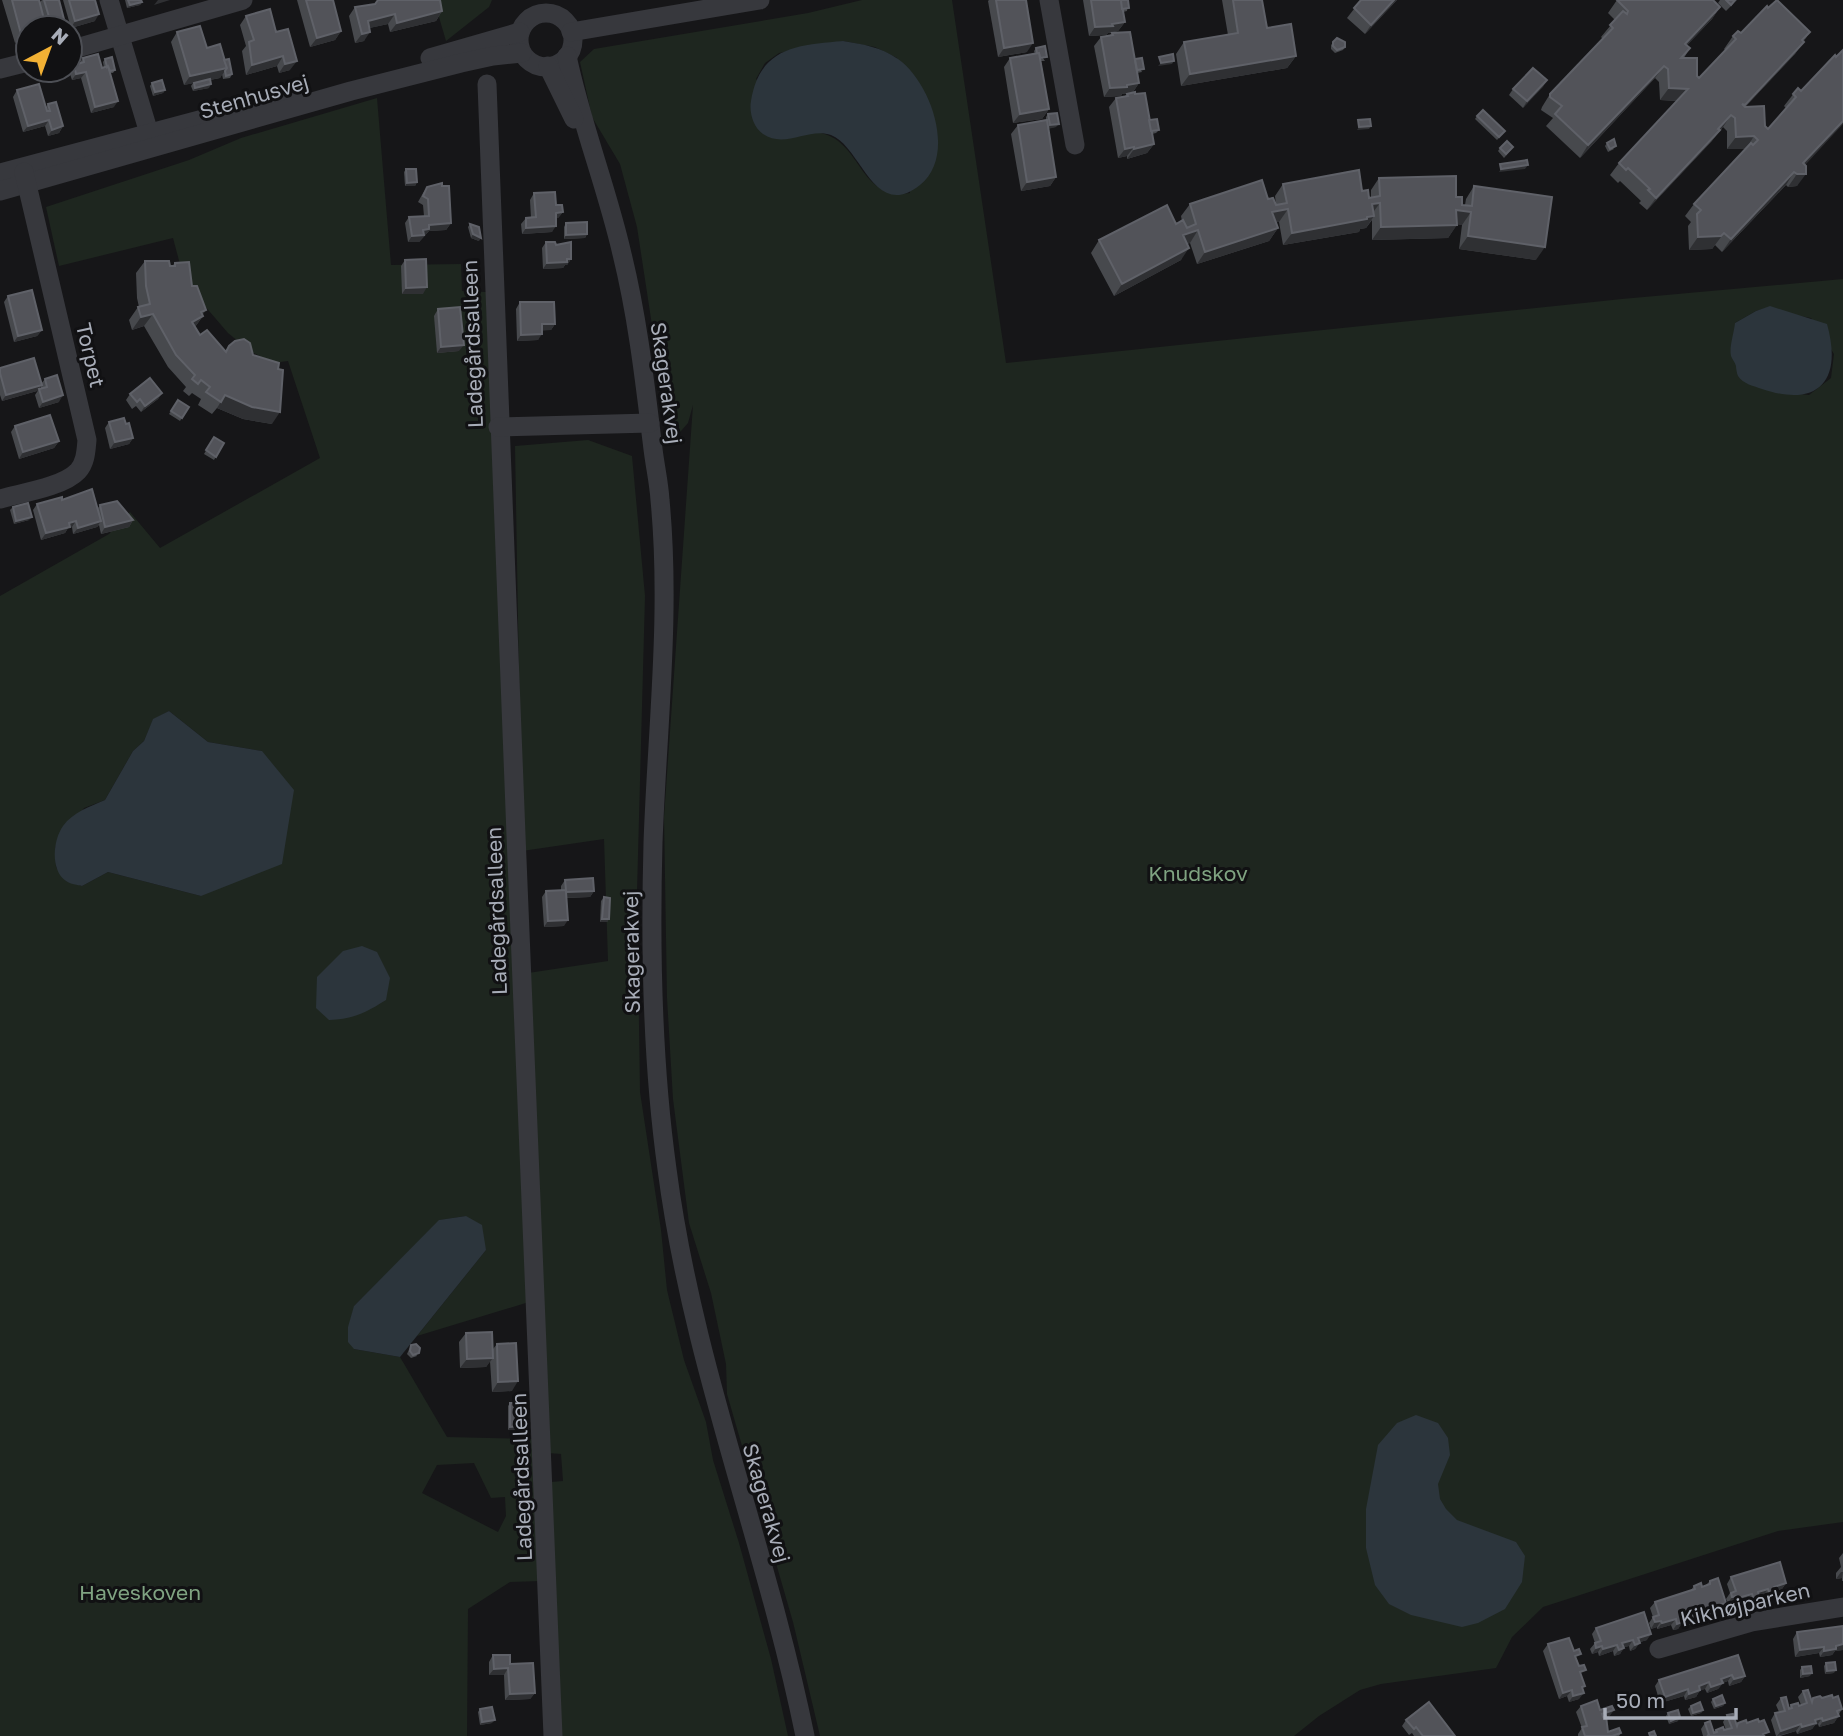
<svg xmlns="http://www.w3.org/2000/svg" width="1843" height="1736" font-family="'Golos Text',sans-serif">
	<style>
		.green { fill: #1e261f; fill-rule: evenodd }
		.water { fill: #2c353c }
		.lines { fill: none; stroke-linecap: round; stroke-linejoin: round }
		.minor { stroke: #37383d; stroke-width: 19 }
		.wall { fill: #47494d }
		.shaded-wall { fill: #2f3033 }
		.building { fill: #525359; stroke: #5f6168; stroke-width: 2 }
		.labels { text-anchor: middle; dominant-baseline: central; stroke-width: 6; stroke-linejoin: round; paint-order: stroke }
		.street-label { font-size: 21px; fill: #a8adb8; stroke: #111113 }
		.park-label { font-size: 21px; fill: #7fa381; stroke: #111113 }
	</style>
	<rect width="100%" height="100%" fill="#161618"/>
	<g class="green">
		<polygon points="434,0 492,0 489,7 446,41"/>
		<path d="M862 0H952L1006 363 1622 299 1843 279V1522L1778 1531 1543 1607 1512 1637 1496 1668 1381 1684 1360 1690 1319 1716 1294 1736H820L793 1622 727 1394 726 1364 711 1293 689 1223 673 1099 667 998 664 817 693 405 688 423 674 439 668 430 637 227 620 164 592 117 580 62 594 49 808 13ZM843 41 875 47 897 58 910 193C858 200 863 143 821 133L756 79 765 63 779 53ZM1769 307 1790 314 1811 318 1834 354 1831 378 1809 395 1799 394 1738 376 1735 323 1756 311Z"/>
		<path d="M377 98 391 265 461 264 462 291 486 292 529 1302 417 1336 486 1250 466 1216 440 1220 354 1306V1349L400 1357 447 1437 535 1439 541 1581 510 1582 468 1609 467 1736H0V596L109 534 130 512 160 548 320 458 288 361 273 363 250 351 228 333 185 283 173 238 59 266 46 207 189 160 241 138ZM169 711 208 742 262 751 201 896 108 872 82 886 66 881 56 867 55 847 84 808 105 800 133 751 144 741 153 720ZM474 1463 491 1498 505 1497 506 1516 498 1532 422 1493 437 1465Z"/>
		<polygon points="588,440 632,456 645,596 637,892 640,1092 661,1230 667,1290 684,1360 706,1422 713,1460 739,1543 771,1659 788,1736 559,1736 551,1482 563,1481 561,1454 548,1453 528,973 608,961 604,839 522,851 515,446"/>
	</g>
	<g class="water">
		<path d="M843 41C862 44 881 47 898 59 931 82 957 156 920 185 874 222 861 146 831 135 809 127 785 149 763 134 753 127 749 112 751 101 760 47 797 45 843 41Z"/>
		<path d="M1770 306 1827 324C1843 381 1818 408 1762 389 1754 386 1743 384 1738 376 1737 374 1736 368 1736 366 1735 362 1732 359 1731 356 1729 347 1734 333 1735 323L1756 311Z"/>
		<path d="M169 711 208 742 262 751 294 790 282 864 201 896 108 872 82 886C78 885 70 884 66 881 50 870 53 840 63 826 73 812 91 806 105 800L133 751 144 741 153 719Z"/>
		<path d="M362 946 377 952 390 978 386 1000C365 1013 354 1019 329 1020L316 1008 317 977 343 951Z"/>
		<polygon points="466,1216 482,1225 486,1250 400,1357 354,1349 348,1342 348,1327 354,1306 439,1220"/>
		<polygon points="1416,1415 1438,1423 1448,1438 1450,1455 1438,1484 1440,1499 1446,1509 1457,1520 1516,1542 1525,1556 1522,1582 1505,1609 1478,1623 1462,1627 1411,1615 1389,1604 1375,1585 1366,1548 1366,1509 1378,1445 1397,1423"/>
	</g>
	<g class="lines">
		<g class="minor">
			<polyline points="109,0 152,143"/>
			<polyline points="1049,0 1075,145"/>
			<circle cx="546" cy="40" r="27"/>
			<polyline points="571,32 760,0"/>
			<polyline points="70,50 243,0"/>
			<path d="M567 56C581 123 607 188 622 254 638 319 645 384 653 449 655 466 659 483 660 500 671 614 657 730 653 843 650 952 652 1061 667 1169 692 1363 766 1545 805 1736"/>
			<polyline points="430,58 520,32"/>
			<polyline points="548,66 574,119"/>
			<polyline points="0,69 28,62"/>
			<path d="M487 84C504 635 534 1185 553 1736"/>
			<polyline points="0,173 293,95"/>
			<polyline points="0,191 351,91 461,63 493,56 522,53"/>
			<polyline points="498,427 650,423"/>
			<path d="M0 499C21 493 63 487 78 471 86 462 86 450 87 440L24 172"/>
			<polyline points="1659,1649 1752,1622 1843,1607"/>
		</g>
	</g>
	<g class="wall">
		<polygon points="2,0 39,0 39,3 42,0 59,0 62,28 28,28 28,39 15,43"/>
		<polygon points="63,0 95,0 95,21 71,28"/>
		<polygon points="125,0 141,0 142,2 140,5 127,8"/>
		<polygon points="297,0 333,0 341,31 335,40 310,47"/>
		<polygon points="989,0 1026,0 1027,52 998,57 988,1"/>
		<polygon points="1083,0 1128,0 1127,11 1123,12 1125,22 1118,31 1108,33 1106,35 1089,36"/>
		<polygon points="1222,0 1262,0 1267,28 1296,56 1287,68 1181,86 1176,54 1184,42 1228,35"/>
		<polygon points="1361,0 1397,0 1365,34 1347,18"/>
		<polygon points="1617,0 1720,7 1712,19 1687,45 1690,48 1684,58 1699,78 1725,50 1724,49 1733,36 1741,33 1768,8 1810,32 1795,54 1745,107 1768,129 1786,108 1784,106 1798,88 1805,165 1797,186 1788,187 1786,185 1722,252 1715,245 1712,249 1689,250 1688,226 1691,222 1685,216 1694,204 1746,149 1727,149 1727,131 1723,127 1711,142 1647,210 1639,203 1641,201 1620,181 1618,183 1610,175 1619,163 1677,101 1660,100 1659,82 1655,78 1580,158 1546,126 1553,118 1541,110 1542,107 1550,94 1603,39 1601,37 1615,20 1608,13"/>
		<polygon points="1720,0 1737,0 1726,11 1718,3"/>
		<polygon points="375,4 442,11 436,21 390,32 388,24 369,28 364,41 355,43 349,16 355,7"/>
		<polygon points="246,16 276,32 290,70 279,73 277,66 246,75 242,51 246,46 240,25"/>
		<polygon points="177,32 207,48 224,60 232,74 230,78 223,79 222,74 220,78 210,80 209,88 193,91 191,86 193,83 184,85 171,42"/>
		<polygon points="1112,33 1135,59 1142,72 1137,73 1139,83 1133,92 1122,94 1121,96 1104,97 1094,46 1101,37 1110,35"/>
		<polygon points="1337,38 1345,47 1343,50 1335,53 1331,49 1331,45"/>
		<polygon points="1036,48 1045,61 1041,61 1049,109 1042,119 1013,123 1004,67 1010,58 1035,54 1034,51"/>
		<polygon points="83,58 102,68 104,68 103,62 105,59 115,70 113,73 110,73 114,107 91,113 81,78 72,80 69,71 74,65 79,64"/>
		<polygon points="1547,80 1523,108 1509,95 1513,89"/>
		<polygon points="152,83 165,90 163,93 153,96 150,86"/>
		<polygon points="17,90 46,107 48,104 63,126 59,133 48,136 45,126 23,132 13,97"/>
		<polygon points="1127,94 1135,94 1149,120 1159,130 1156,133 1152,134 1154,144 1147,153 1127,159 1127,156 1118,158 1109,107 1116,98 1125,96"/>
		<polygon points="1048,114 1056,127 1048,128 1056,177 1050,186 1021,191 1011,134 1018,125 1046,120 1046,117"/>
		<polygon points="1477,116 1505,131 1497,140 1475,119"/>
		<polygon points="1607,143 1614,149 1608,152 1605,146"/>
		<polygon points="1500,148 1511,150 1504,158 1498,151"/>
		<polygon points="406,169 417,182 415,186 405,186 404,172"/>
		<polygon points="1379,178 1456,197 1462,205 1465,205 1466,199 1474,186 1536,260 1459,249 1462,225 1457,224 1448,238 1372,240 1372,220 1366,228 1360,229 1359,232 1283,245 1279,222 1276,222 1278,228 1269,241 1197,264 1190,243 1187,244 1181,260 1114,296 1091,253 1099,240 1176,224 1182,221 1181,216 1190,204 1268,199 1276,205 1275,196 1283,184 1362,191 1369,198 1371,198 1371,190"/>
		<polygon points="442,186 451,223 446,230 429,231 419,242 408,242 405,223 409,217 424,216 423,205 418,202 423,193 427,187"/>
		<polygon points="534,193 556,205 563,212 558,218 556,218 552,232 522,234 521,224 526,218 531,218 530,200"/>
		<polygon points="566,223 587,234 585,238 564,239 564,227"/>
		<polygon points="470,224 479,241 471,238 468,227"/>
		<polygon points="546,242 556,245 571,259 567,265 565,265 563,268 543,269 542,248"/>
		<polygon points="405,260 423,294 402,294 401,266"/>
		<polygon points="145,261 170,266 172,266 175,263 192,286 206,310 202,315 203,316 195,327 200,335 225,351 229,346 272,424 243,419 217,408 212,414 198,405 201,399 192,393 189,396 183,391 186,387 168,367 144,326 132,330 129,320 138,307 139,307 137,298 136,273"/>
		<polygon points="8,296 42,330 37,336 14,342 4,302"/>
		<polygon points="520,302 555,324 551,330 542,330 538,340 517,341 516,309"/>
		<polygon points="438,309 459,351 437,353 434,316"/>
		<polygon points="0,368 41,384 45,379 59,402 39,408 35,395 39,389 41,388 41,386 37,391 2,401 0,395"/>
		<polygon points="162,393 158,399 141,412 136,406 132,409 126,400 130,394"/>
		<polygon points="178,400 189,407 180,421 169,414"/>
		<polygon points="109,422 126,424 133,438 129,444 110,449 105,428"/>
		<polygon points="15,426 59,441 54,448 19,459 11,432"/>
		<polygon points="214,437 224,443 214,460 204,454"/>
		<polygon points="62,500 98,508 100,505 133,520 129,527 101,534 99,525 97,527 73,534 72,527 68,528 65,533 41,540 33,510 37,504"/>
		<polygon points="13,507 29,520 14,524 10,510"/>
		<polygon points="565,880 594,891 590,897 567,898 564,926 544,927 542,897 546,891 561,890 561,886"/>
		<polygon points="604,897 609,919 607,922 600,922 601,901"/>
		<polygon points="466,1333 493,1349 497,1344 512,1391 492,1392 490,1361 486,1367 460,1368 459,1342"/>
		<polygon points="411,1345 417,1356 411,1358 407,1354"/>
		<polygon points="510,1403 522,1426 519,1430 508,1430 508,1406"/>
		<polygon points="1843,1553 1843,1581 1842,1581 1842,1578 1836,1579 1836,1573 1841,1567 1839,1558"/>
		<polygon points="1731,1577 1786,1583 1782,1589 1775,1592 1771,1598 1765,1600 1764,1595 1759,1597 1755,1603 1750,1605 1748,1600 1734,1605 1733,1602 1728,1603 1726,1599 1730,1593 1727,1584"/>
		<polygon points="1710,1581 1726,1603 1721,1609 1714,1611 1710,1618 1705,1620 1703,1615 1698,1616 1694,1623 1689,1625 1687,1620 1682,1622 1678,1629 1673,1630 1671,1625 1657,1629 1657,1627 1651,1629 1649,1623 1653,1617 1650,1608 1655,1602 1691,1590 1694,1586 1702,1587 1706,1585"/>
		<polygon points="1843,1626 1843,1653 1843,1650 1835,1651 1832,1655 1820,1657 1819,1653 1795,1657 1793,1639 1797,1632"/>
		<polygon points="1596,1628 1647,1640 1640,1642 1635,1649 1630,1651 1629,1646 1624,1647 1620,1654 1614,1656 1613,1651 1599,1656 1598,1652 1592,1654 1590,1649 1595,1643 1592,1634"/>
		<polygon points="1548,1644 1577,1660 1581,1676 1582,1689 1579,1699 1569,1702 1567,1696 1559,1699 1543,1651"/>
		<polygon points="493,1655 510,1664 535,1693 530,1699 505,1700 504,1675 489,1675 489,1662"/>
		<polygon points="1738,1655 1745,1676 1741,1682 1729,1686 1728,1681 1723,1683 1718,1689 1707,1693 1705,1689 1700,1690 1696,1697 1685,1700 1684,1696 1660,1703 1655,1686 1659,1680"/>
		<polygon points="1826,1663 1834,1673 1825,1674 1824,1666"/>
		<polygon points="1802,1667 1810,1676 1800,1678 1800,1670"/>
		<polygon points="1803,1691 1812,1700 1813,1698 1833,1698 1842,1709 1834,1723 1819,1727 1818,1724 1815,1725 1812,1729 1797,1734 1796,1731 1780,1736 1776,1736 1771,1720 1775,1713 1779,1712 1776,1705 1781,1698 1789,1708 1791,1705 1801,1705 1798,1697"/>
		<polygon points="1713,1699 1725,1703 1723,1706 1714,1709 1711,1702"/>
		<polygon points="1581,1706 1600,1710 1609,1717 1606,1718 1608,1732 1621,1733 1619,1736 1578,1736 1578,1734 1582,1728 1576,1712"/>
		<polygon points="1691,1706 1703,1710 1701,1713 1691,1716 1688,1709"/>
		<polygon points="480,1709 492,1723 480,1725 478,1712"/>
		<polygon points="1668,1713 1678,1721 1669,1724 1666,1716"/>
		<polygon points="1727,1715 1737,1725 1747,1723 1766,1736 1703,1736 1701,1729 1705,1723 1714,1732 1716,1730 1726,1730 1723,1722"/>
		<polygon points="1406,1720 1455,1736 1414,1736 1412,1733 1409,1735 1402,1726"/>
	</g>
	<g class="shaded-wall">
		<polygon points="158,0 170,0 154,5"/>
		<polygon points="1394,0 1397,0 1365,34 1371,25"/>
		<polygon points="142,2 140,5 127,8 130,5"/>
		<polygon points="1720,7 1712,19 1677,56 1685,44"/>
		<polygon points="442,11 436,21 390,32 397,23"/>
		<polygon points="99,14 95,21 71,28 75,21"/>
		<polygon points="395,14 388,24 361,30 368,21"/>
		<polygon points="1125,22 1118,31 1108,33 1106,35 1089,36 1095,27"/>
		<polygon points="65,23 62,28 51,28 52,27"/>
		<polygon points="341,31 335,40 310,47 317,38"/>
		<polygon points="28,32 28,39 15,43 21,34"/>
		<polygon points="370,32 364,41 355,43 362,34"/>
		<polygon points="1810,32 1795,54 1736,117 1742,104"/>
		<polygon points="1033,43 1027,52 998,57 1004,48"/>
		<polygon points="283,56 277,66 246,75 252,65"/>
		<polygon points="1296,56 1287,68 1181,86 1190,74"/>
		<polygon points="297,61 290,70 279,73 285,64"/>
		<polygon points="1174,61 1172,64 1158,66 1161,63"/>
		<polygon points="1664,66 1655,78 1580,158 1588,145"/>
		<polygon points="227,68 220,78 184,85 190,76"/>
		<polygon points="86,72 81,78 72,80 76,74"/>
		<polygon points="1547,80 1543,87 1523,108 1527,101"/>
		<polygon points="1139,83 1133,92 1122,94 1121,96 1104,97 1110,88"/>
		<polygon points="211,84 209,88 193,91 195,88"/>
		<polygon points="1669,88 1688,89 1680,101 1660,100"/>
		<polygon points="165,90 163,93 153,96 155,92"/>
		<polygon points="118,101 114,107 91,113 95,107"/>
		<polygon points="1049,109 1042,119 1013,123 1020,114"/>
		<polygon points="1731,115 1723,127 1710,141 1718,129"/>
		<polygon points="49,120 45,126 23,132 28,126"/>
		<polygon points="1843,121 1843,124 1795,176 1803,163"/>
		<polygon points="1059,124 1056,127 1048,129 1050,125"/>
		<polygon points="63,126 59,133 48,136 52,130"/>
		<polygon points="1371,126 1369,129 1357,130 1359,127"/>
		<polygon points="1720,130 1711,142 1647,210 1656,198"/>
		<polygon points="1754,136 1746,149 1727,149 1736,137"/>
		<polygon points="1154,144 1147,153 1127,159 1134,149"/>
		<polygon points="1134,147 1127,156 1118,158 1125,149"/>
		<polygon points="1528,165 1525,169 1499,172 1501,169"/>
		<polygon points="1794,172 1786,185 1722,252 1731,239"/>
		<polygon points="1797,174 1806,174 1797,186 1788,187"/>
		<polygon points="1056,177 1050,186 1021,191 1027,182"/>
		<polygon points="417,182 415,186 405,186 407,183"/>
		<polygon points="1380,203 1371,215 1372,204"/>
		<polygon points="1288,209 1279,222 1264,224 1272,212"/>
		<polygon points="1456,210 1471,212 1462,225 1448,223"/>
		<polygon points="563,212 558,218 552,219 556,213"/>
		<polygon points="1374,216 1366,228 1360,229 1359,232 1283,245 1292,233"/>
		<polygon points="451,223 446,230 429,231 419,242 408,242 412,236 423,230 429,225"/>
		<polygon points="1457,225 1448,238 1372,240 1381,227"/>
		<polygon points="556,226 552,232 522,234 526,228"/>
		<polygon points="1278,228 1269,241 1197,264 1205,252"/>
		<polygon points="1198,230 1190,243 1174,248 1183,235"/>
		<polygon points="1724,233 1712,249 1689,250 1698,237"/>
		<polygon points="473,234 481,238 479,241 471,238"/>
		<polygon points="587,234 585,238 564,239 566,235"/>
		<polygon points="1468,236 1545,247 1536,260 1459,249"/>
		<polygon points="1189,248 1181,260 1114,296 1122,284"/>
		<polygon points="567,259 571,259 567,265 565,265 563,268 543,269 547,263"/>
		<polygon points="427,287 423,294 402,294 406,288"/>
		<polygon points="206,310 200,318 203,316 194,328 192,322 201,312"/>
		<polygon points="153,314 144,326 132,330 141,317"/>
		<polygon points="542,324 555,324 551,330 538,331"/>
		<polygon points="42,330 37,336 14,342 18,336"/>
		<polygon points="542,334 538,340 517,341 521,335"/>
		<polygon points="464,345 459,351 437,353 441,347"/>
		<polygon points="42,385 37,391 2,401 6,395"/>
		<polygon points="162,393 158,399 141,412 145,406"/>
		<polygon points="63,395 59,402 39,408 43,402"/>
		<polygon points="225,395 280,412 272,424 243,419 217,408"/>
		<polygon points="133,438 129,444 110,449 115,442"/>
		<polygon points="59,441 54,448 19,459 23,452"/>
		<polygon points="32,517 29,520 14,524 16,521"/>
		<polygon points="133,520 129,527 101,534 105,527"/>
		<polygon points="76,521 72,527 68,528 65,533 41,540 46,533"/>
		<polygon points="101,521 97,527 73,534 78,528"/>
		<polygon points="594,891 590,897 562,898 566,892"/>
		<polygon points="602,919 609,919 607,922 600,922"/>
		<polygon points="568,920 564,926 544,927 548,921"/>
		<polygon points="493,1358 486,1367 460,1368 467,1359"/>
		<polygon points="518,1381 512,1391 492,1392 498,1382"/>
		<polygon points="522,1426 519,1430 508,1430 510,1427"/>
		<polygon points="1841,1572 1843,1572 1842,1578 1836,1579"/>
		<polygon points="1786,1583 1782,1589 1769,1593 1774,1587"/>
		<polygon points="1768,1589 1764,1595 1753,1599 1758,1592"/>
		<polygon points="1775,1592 1771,1598 1765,1600 1770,1594"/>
		<polygon points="1752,1594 1748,1600 1734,1605 1738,1598"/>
		<polygon points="1737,1596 1733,1602 1728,1603 1732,1597"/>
		<polygon points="1759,1597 1755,1603 1750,1605 1754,1599"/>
		<polygon points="1726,1603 1721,1609 1708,1613 1713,1607"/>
		<polygon points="1708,1609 1703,1615 1693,1618 1697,1612"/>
		<polygon points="1714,1612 1710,1618 1705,1620 1709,1614"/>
		<polygon points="1692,1614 1687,1620 1676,1624 1681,1617"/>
		<polygon points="1699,1617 1694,1623 1689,1625 1693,1619"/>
		<polygon points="1676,1619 1671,1625 1657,1629 1662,1623"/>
		<polygon points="1661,1621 1657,1627 1651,1629 1655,1622"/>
		<polygon points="1683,1622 1678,1629 1673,1630 1677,1624"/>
		<polygon points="1651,1634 1647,1640 1634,1644 1638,1638"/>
		<polygon points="1633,1640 1629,1646 1618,1649 1622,1643"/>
		<polygon points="1640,1643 1635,1649 1630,1651 1635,1645"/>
		<polygon points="1843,1644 1843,1650 1835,1651 1832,1655 1820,1657 1824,1651 1836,1646"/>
		<polygon points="1617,1645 1613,1651 1599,1656 1603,1649"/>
		<polygon points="1602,1646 1598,1652 1592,1654 1596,1648"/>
		<polygon points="1824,1647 1819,1653 1795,1657 1800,1650"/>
		<polygon points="1624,1648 1620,1654 1614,1656 1619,1650"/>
		<polygon points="508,1668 504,1675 489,1675 494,1669"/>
		<polygon points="1836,1670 1834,1673 1825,1674 1827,1671"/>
		<polygon points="1812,1673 1810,1676 1800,1678 1803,1674"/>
		<polygon points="1732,1675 1728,1681 1717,1685 1721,1679"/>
		<polygon points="1745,1676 1741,1682 1729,1686 1734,1679"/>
		<polygon points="1709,1682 1705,1689 1694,1692 1699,1686"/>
		<polygon points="1723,1683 1718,1689 1707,1693 1711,1687"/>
		<polygon points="1688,1689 1684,1696 1660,1703 1665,1697"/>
		<polygon points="1572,1690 1567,1696 1559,1699 1563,1693"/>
		<polygon points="1700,1690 1696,1697 1685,1700 1689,1694"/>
		<polygon points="535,1693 530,1699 505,1700 510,1694"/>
		<polygon points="1584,1693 1579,1699 1569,1702 1573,1696"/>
		<polygon points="1725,1703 1723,1706 1714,1709 1716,1706"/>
		<polygon points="1614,1710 1609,1717 1598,1721 1602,1714"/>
		<polygon points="1703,1710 1701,1713 1691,1716 1693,1713"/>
		<polygon points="1839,1716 1834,1723 1819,1727 1823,1721"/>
		<polygon points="1680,1717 1678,1721 1669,1724 1671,1721"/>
		<polygon points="1822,1718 1818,1724 1815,1725 1812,1729 1797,1734 1802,1727 1815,1720"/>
		<polygon points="495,1720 492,1723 480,1725 482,1722"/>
		<polygon points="1801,1724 1796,1731 1777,1736 1781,1731"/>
	</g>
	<g class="building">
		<polygon points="12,0 39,0 46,27 41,28 28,28 28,32 21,34"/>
		<polygon points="44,0 59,0 65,23 52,27"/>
		<polygon points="69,0 95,0 99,14 75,21"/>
		<polygon points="128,0 141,0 142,2 130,5"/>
		<polygon points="306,0 333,0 341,31 317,38"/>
		<polygon points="378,0 440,0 442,11 397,23 395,14 368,21 370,32 362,34 355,7 375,4"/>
		<polygon points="996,0 1026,0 1033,43 1004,48"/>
		<polygon points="1091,0 1121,0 1125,22 1112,24 1113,26 1095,27"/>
		<polygon points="1121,0 1128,0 1129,8 1122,9"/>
		<polygon points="1233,0 1262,0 1267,28 1291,24 1296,56 1190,74 1184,42 1238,33"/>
		<polygon points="1361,0 1394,0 1371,25 1354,8"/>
		<polygon points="1617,0 1713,0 1720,7 1685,44 1690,48 1681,58 1697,58 1697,76 1699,78 1736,39 1733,36 1738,31 1741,33 1767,6 1768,8 1777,0 1810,32 1802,40 1804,42 1745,105 1742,104 1745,107 1764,106 1765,126 1768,129 1796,97 1793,94 1798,88 1801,91 1835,55 1836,57 1843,50 1843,121 1803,163 1806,166 1806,174 1797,174 1794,172 1731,239 1724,233 1721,236 1698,237 1697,214 1701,210 1694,204 1751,143 1753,145 1758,140 1754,136 1736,137 1735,118 1731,115 1718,129 1720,130 1656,198 1648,190 1650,189 1628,168 1626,170 1619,163 1688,89 1669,88 1668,69 1664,66 1588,145 1555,114 1562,106 1550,97 1550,94 1613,28 1610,25 1623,11 1627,14 1628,11"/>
		<polygon points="1726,0 1735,0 1731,5"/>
		<polygon points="270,9 276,32 288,29 297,61 285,64 283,56 252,65 249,42 254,40 246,16"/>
		<polygon points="200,26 207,48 220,44 227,68 190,76 177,32"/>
		<polygon points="1130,32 1139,83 1127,85 1127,87 1110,88 1101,37 1113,35 1112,33"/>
		<polygon points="1337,38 1345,42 1345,47 1337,50 1333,46 1333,42"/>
		<polygon points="1045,46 1047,57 1040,58 1039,53 1037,53 1036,48"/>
		<polygon points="1039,53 1049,109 1020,114 1010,58"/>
		<polygon points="98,54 102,68 108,66 118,101 95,107 86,72 76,74 74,65 84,62 83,58"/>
		<polygon points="1173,54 1174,61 1161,63 1159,57"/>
		<polygon points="112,57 115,70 110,71 108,66 107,67 105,59"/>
		<polygon points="1142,58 1144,69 1137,70 1135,59"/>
		<polygon points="229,59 232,74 226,76 225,71 227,68 224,60"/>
		<polygon points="1533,68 1547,80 1527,101 1513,89"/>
		<polygon points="210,79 211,84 195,88 194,83"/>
		<polygon points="162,80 165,90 155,92 152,83"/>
		<polygon points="39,84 47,111 50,111 48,104 56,102 63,126 52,130 49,120 28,126 17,90"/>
		<polygon points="1135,92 1135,94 1145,93 1154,144 1134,149 1134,147 1125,149 1116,98 1128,96 1127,94"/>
		<polygon points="1483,110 1505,131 1499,137 1477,116"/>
		<polygon points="1057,113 1059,124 1050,125 1048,114"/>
		<polygon points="1157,119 1159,130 1151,131 1149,120"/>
		<polygon points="1370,119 1371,126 1359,127 1358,120"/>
		<polygon points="1047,120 1056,177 1027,182 1018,125"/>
		<polygon points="1614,139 1616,146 1610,149 1607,143"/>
		<polygon points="1507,141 1513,147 1506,154 1500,148"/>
		<polygon points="1527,160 1528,165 1501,169 1500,164"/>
		<polygon points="406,169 416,169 417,182 407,183"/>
		<polygon points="1359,170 1362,191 1368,190 1369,198 1380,196 1379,178 1456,176 1456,197 1462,197 1462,205 1472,206 1474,186 1552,197 1545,247 1468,236 1471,212 1456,210 1457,225 1381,227 1380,203 1372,204 1374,216 1367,217 1367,219 1292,233 1288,209 1272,212 1278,228 1205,252 1198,230 1183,235 1189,248 1122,284 1099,240 1167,205 1176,224 1183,220 1187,228 1196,224 1190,204 1262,180 1268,199 1273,198 1276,205 1287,203 1283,184"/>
		<polygon points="442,183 442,186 449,186 451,223 429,225 429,229 423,230 424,235 412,236 409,217 429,216 428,199 423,196 427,187"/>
		<polygon points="555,192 556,205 562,205 563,212 556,213 556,226 526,228 526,218 536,217 534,193"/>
		<polygon points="587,222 587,234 566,235 566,223"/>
		<polygon points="470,224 479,227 481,238 473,234"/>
		<polygon points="546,242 555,242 556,245 571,242 571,259 567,259 567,262 547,263"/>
		<polygon points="426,259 427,287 406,288 405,260"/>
		<polygon points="145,261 169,261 170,266 175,266 175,263 189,262 192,286 197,286 206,310 201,312 203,316 192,322 200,335 207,330 226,352 229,346 235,341 244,339 250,343 253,355 279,363 278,369 283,370 280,412 252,407 225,395 221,402 206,392 210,387 201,380 198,384 192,379 195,375 176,355 153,314 141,317 138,307 150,304 146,286"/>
		<polygon points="32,290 42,330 18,336 8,296"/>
		<polygon points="520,302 554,302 555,324 542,324 542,334 521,335"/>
		<polygon points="460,307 464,345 441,347 438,309"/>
		<polygon points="34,358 42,385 6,395 0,373 0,368"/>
		<polygon points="57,375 63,395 43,402 39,389 47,387 45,379"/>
		<polygon points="150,378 162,393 145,406 140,399 137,402 130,394"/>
		<polygon points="178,400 189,407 182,418 171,411"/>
		<polygon points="50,415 59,441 23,452 15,426"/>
		<polygon points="124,418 126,424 129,423 133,438 115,442 109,422"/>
		<polygon points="214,437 224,443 216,457 206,450"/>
		<polygon points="92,489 101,521 78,528 76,521 69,523 70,527 46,533 37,504 62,497 62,500"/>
		<polygon points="117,501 133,520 105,527 100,505"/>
		<polygon points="28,503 32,517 16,521 13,507"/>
		<polygon points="593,878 594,891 566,892 568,920 548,921 546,891 566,890 565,880"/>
		<polygon points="604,897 610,898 609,919 602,919"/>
		<polygon points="492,1332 493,1358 467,1359 466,1333"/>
		<polygon points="516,1343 518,1381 498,1382 497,1344"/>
		<polygon points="416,1344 420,1348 419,1353 413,1355 410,1351 411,1345"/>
		<polygon points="510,1403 521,1403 522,1426 510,1427"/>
		<polygon points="1780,1562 1786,1583 1774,1587 1775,1592 1770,1594 1768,1589 1758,1592 1759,1597 1754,1599 1752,1594 1738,1598 1737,1596 1732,1597 1731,1593 1736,1591 1731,1577"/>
		<polygon points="1718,1578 1726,1603 1713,1607 1714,1612 1709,1614 1708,1609 1697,1612 1699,1617 1693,1619 1692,1614 1681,1617 1683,1622 1677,1624 1676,1619 1662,1623 1661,1621 1655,1622 1653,1617 1659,1615 1655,1602 1695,1589 1694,1586 1701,1583 1702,1587 1710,1584 1710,1581"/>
		<polygon points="1644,1612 1651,1634 1638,1638 1640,1643 1635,1645 1633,1640 1622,1643 1624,1648 1619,1650 1617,1645 1603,1649 1602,1646 1596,1648 1595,1643 1601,1641 1596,1628"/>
		<polygon points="1843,1626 1843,1644 1836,1646 1836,1649 1824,1651 1824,1647 1800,1650 1797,1632"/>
		<polygon points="1569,1638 1574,1651 1579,1649 1581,1654 1575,1656 1579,1666 1584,1665 1586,1670 1580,1672 1585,1686 1582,1687 1584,1693 1573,1696 1572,1690 1563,1693 1548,1644"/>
		<polygon points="493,1655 510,1655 510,1664 533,1663 535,1693 510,1694 508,1668 494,1669"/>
		<polygon points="1738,1655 1745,1676 1734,1679 1732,1675 1721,1679 1723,1683 1711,1687 1709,1682 1699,1686 1700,1690 1689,1694 1688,1689 1665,1697 1659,1680"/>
		<polygon points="1835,1662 1836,1670 1827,1671 1826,1663"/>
		<polygon points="1811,1666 1812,1673 1803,1674 1802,1667"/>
		<polygon points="1808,1690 1812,1702 1813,1698 1820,1696 1822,1698 1832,1695 1833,1698 1838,1696 1842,1709 1837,1711 1839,1716 1823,1721 1822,1718 1815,1720 1816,1723 1802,1727 1801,1724 1781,1731 1775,1713 1785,1711 1781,1698 1786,1697 1789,1709 1792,1708 1791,1705 1798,1703 1799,1706 1807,1703 1803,1691"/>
		<polygon points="1722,1695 1725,1703 1716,1706 1713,1699"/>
		<polygon points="1597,1700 1600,1710 1612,1706 1614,1710 1602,1714 1603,1717 1606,1716 1608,1732 1619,1728 1621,1733 1612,1736 1585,1736 1582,1727 1587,1726 1581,1706"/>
		<polygon points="1429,1702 1455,1736 1423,1736 1416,1727 1414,1729 1406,1720"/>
		<polygon points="1700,1702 1703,1710 1693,1713 1691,1706"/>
		<polygon points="492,1707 495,1720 482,1722 480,1709"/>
		<polygon points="1678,1710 1680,1717 1671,1721 1668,1713"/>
		<polygon points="1733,1714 1737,1726 1738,1723 1746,1720 1747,1723 1758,1719 1759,1722 1764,1720 1769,1732 1763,1734 1764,1736 1707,1736 1709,1735 1705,1723 1710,1721 1714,1733 1717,1732 1716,1730 1723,1727 1724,1730 1732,1728 1727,1715"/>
		<polygon points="1654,1731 1656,1736 1650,1736 1649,1733"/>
	</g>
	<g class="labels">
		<g class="street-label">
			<text transform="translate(254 96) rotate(-16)">Stenhusvej</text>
			<text transform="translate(472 344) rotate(-92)">Ladegårdsalleen</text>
			<text transform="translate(91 355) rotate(77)">Torpet</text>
			<text transform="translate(667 383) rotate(82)">Skagerakvej</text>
			<text transform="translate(496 911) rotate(-92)">Ladegårdsalleen</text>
			<text transform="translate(631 952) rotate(-91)">Skagerakvej</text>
			<text transform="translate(521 1477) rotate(-92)">Ladegårdsalleen</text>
			<text transform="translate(767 1503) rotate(74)">Skagerakvej</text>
			<text transform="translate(1745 1604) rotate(-13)">Kikhøjparken</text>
		</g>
		<g class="park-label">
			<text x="1198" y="873">Knudskov</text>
			<text x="140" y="1592">Haveskoven</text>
		</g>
	</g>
	<g transform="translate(49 49) rotate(41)"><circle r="33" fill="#111113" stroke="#4d4f55" stroke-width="2"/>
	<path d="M0-5L12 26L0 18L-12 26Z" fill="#f2b134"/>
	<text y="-10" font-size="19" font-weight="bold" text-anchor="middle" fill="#a8adb8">N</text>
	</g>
	<path d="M1605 1708v10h131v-10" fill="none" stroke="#a8adb8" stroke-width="3.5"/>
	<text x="1616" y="1708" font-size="21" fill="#a8adb8" stroke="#111113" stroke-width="5" paint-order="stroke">50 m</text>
</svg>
